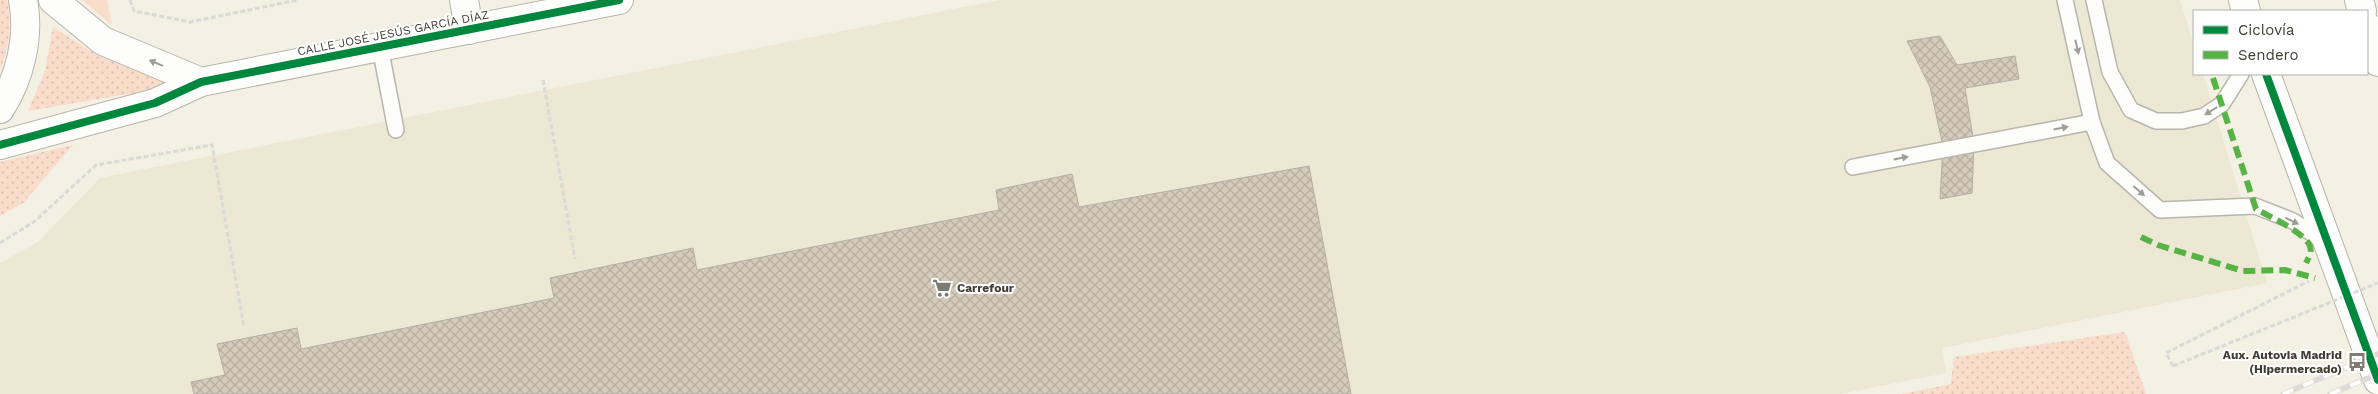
<svg xmlns="http://www.w3.org/2000/svg" width="2378" height="394" font-family="'Work Sans',sans-serif">
	<style>
		.built { fill: #ede8d4 }
		.grass { fill: url(#grass-dots) }
		.garden { fill: #f9dcc9 }
		.building { fill: url(#building-cross-hatch); stroke: #b3afa6 }
		.lines { fill: none; stroke-linecap: round; stroke-linejoin: round }
		.service-casing { stroke: #b8b5ac; stroke-width: 18 }
		.minor-casing { stroke: #b8b5ac; stroke-width: 30 }
		.tertiary-casing { stroke: #b8b5ac; stroke-width: 30 }
		.motorway-casing { stroke: #b8b5ac; stroke-width: 30 }
		.path { stroke: #dadad6; stroke-width: 3; stroke-dasharray: 5 2.5; stroke-linecap: butt }
		.service { stroke: #fdfdfb; stroke-width: 15 }
		.minor { stroke: #fdfdfb; stroke-width: 28 }
		.tertiary { stroke: #fdfdfb; stroke-width: 28 }
		.motorway { stroke: #fdfdfb; stroke-width: 28 }
		.rail-casing { stroke: #dcdbd7; stroke-width: 5.5 }
		.rail { stroke: #fff; stroke-width: 4; stroke-dasharray: 11; stroke-linecap: butt }
		.path-bridge { stroke: #dadad6; stroke-width: 3; stroke-dasharray: 5 2.5; stroke-linecap: butt }
		.quiet { stroke: #57b346; stroke-width: 6; stroke-dasharray: 12 6; stroke-linecap: butt }
		.cycleway-casing { stroke: #fff; stroke-width: 11 }
		.cycleway { stroke: #00873e; stroke-width: 8 }
		.oneway { fill: #9e9d98 }
		.labels { text-anchor: middle; dominant-baseline: central; stroke-width: 4; stroke-linejoin: round; paint-order: stroke }
		.street-label { font-size: 12px; fill: #3f3d35; stroke: #fff }
		.poi-label { font-size: 12px; font-weight: bold; fill: #3f3d35; stroke: #fff; text-anchor: start }
	</style>
	<defs>
		<pattern id="grass-dots" width="8" height="8" patternUnits="userSpaceOnUse" patternTransform="scale(1.25)"><rect width="8" height="8" fill="#f9dcc9"/><path d="M2 2h.1M6 6h.1" fill="none" stroke="#d6bead" stroke-width="1.8" stroke-linecap="round"/></pattern>
		<pattern id="building-cross-hatch" width="8" height="8" patternUnits="userSpaceOnUse" patternTransform="scale(1.25)"><rect width="8" height="8" fill="#d5cbbb"/><path d="M0 0l8 8M0 8l8-8" fill="none" stroke="#b8afa1"/></pattern>
	</defs>
	<rect width="100%" height="100%" fill="#f3f0e4"/>
	<polygon class="built" points="1000,0 2180,0 2194,46 2194,74 2203,74 2267,283 1942,348 1946,373 1839,394 0,394 0,263 38,242 100,178"/>
	<g class="grass">
		<path d="M0 0H7C12 22 9 50 0 70Z"/>
		<polygon points="53,27 87,49 129,68 179,77 180,85 28,111 45,71"/>
		<polygon points="73,145 23,203 0,216 0,162"/>
		<polygon points="2125,332 2146,394 1902,394 1951,384 1954,357"/>
	</g>
	<polygon class="garden" points="82,0 107,0 112,25"/>
	<g class="building">
		<polygon points="1940,36 1957,65 2015,56 2019,79 1965,88 1974,143 1972,193 1940,199 1943,146 1930,87 1907,41"/>
		<polygon points="1309,166 1351,394 194,394 191,382 225,375 217,344 297,328 301,349 554,298 550,278 693,248 697,270 999,210 996,190 1072,174 1079,207"/>
	</g>
	<g class="lines">
		<g class="service-casing">
			<g id="service">
				<polyline points="2065,0 2092,122 2107,163 2160,210 2255,206 2293,221 2325,242"/>
				<polyline points="2094,0 2110,72 2131,110 2156,121 2182,121 2204,116 2222,104 2241,74"/>
				<polyline points="380,47 396,130"/>
				<polyline points="1853,167 2092,122"/>
			</g>
		</g>
		<g class="minor-casing">
			<polyline id="minor" points="464,0 469,30"/>
		</g>
		<g class="tertiary-casing">
			<g id="tertiary">
				<polyline points="53,0 103,41 201,82"/>
				<polyline points="2243,0 2246,11"/>
				<polyline points="2266,74 2378,380"/>
				<path d="M0 109C20 78 30 37 23 0"/>
				<polyline points="0,145 155,103 201,82 619,0"/>
			</g>
		</g>
		<g class="motorway-casing">
			<g id="motorway">
				<polyline points="2359,0 2362,11"/>
				<polyline points="2367,26 2378,62"/>
			</g>
		</g>
		<g class="path">
			<polyline points="130,0 134,11 190,22 298,0"/>
			<polyline points="543,80 575,259"/>
			<polyline points="0,243 35,221 96,165 212,145 244,327"/>
			<polyline points="2173,366 2166,353 2309,281"/>
		</g>
		<use href="#service" class="service"/>
		<use href="#minor" class="minor"/>
		<use href="#tertiary" class="tertiary"/>
		<use href="#motorway" class="motorway"/>
		<g class="rail-casing">
			<g id="rail">
				<polyline points="2283,394 2378,354"/>
				<polyline points="2330,394 2378,374"/>
			</g>
		</g>
		<use href="#rail" class="rail"/>
		<polyline class="path-bridge" points="2173,366 2378,283"/>
		<g class="quiet">
			<path d="M2213 78 2256 209C2270 217 2300 230 2309 244 2313 251 2309 257 2306 263"/>
			<polyline points="2141,237 2158,245 2243,271 2285,270 2315,278"/>
		</g>
		<g class="cycleway-casing">
			<g id="cycleway">
				<polyline points="2266,74 2378,380"/>
				<polyline points="0,145 155,103 201,82 619,0"/>
			</g>
		</g>
		<use href="#cycleway" class="cycleway"/>
	</g>
	<defs><path id="oneway-solid" d="M-6-.8H1V-3.2L6.5 0L1 3.2V.8H-6Z" transform="scale(1.25)"/></defs>
	<g class="oneway">
		<use href="#oneway-solid" transform="translate(2077 47) rotate(77)"/>
		<use href="#oneway-solid" transform="translate(156 63) rotate(-157)"/>
		<use href="#oneway-solid" transform="translate(2211 111) rotate(148)"/>
		<use href="#oneway-solid" transform="translate(2061 128) rotate(-11)"/>
		<use href="#oneway-solid" transform="translate(1901 158) rotate(-11)"/>
		<use href="#oneway-solid" transform="translate(2139 191) rotate(41)"/>
		<use href="#oneway-solid" transform="translate(2292 221) rotate(26)"/>
	</g>
	<defs>
		<g id="supermarket-bare" transform="scale(1.5)"><path d="M-6-5.5h2.5l.6 2H6L4.5 2H-2.5L-4.4-4H-6ZM-1.5 3.2a1.3 1.3 0 1 0 .1 0ZM3 3.2a1.3 1.3 0 1 0 .1 0Z" fill="#7e7c72" stroke="#fff" stroke-width="2.5" paint-order="stroke"/></g>
		<g id="bus-bare" transform="scale(1.5)"><path d="M-5-6H5V4H4V6H2V4H-2V6H-4V4H-5ZM-3.5-4V0h7V-4ZM-3.5 1.2v1.5H-2V1.2ZM2 1.2v1.5H3.5V1.2Z" fill="#7e7c72" stroke="#fff" stroke-width="2.5" paint-order="stroke"/></g>
	</defs>
	<g fill-rule="evenodd">
		<use href="#supermarket-bare" x="942" y="288"/>
		<use href="#bus-bare" x="2357" y="362"/>
	</g>
	<g class="labels">
		<g class="street-label">
			<text transform="translate(393 33) rotate(-11)">CALLE JOSÉ JESÚS GARCÍA DÍAZ</text>
		</g>
		<g class="poi-label">
			<text x="957" y="288">Carrefour</text>
			<text x="2342" y="355" text-anchor="end">Aux. Autovia Madrid<tspan x="2342" dy="14">(Hipermercado)</tspan></text>
		</g>
	</g>
	<rect x="2193" y="10" width="175" height="65" fill="#ffffff" stroke="#b2b1ae"/>
	<rect x="2203" y="26" width="25" height="8" fill="#00873e" stroke="#b2b1ae"/>
	<text x="2238" y="35" font-size="15" fill="#3f3d35">Ciclovía</text>
	<rect x="2203" y="51" width="25" height="8" fill="#57b346" stroke="#b2b1ae"/>
	<text x="2238" y="60" font-size="15" fill="#3f3d35">Sendero</text>
</svg>
